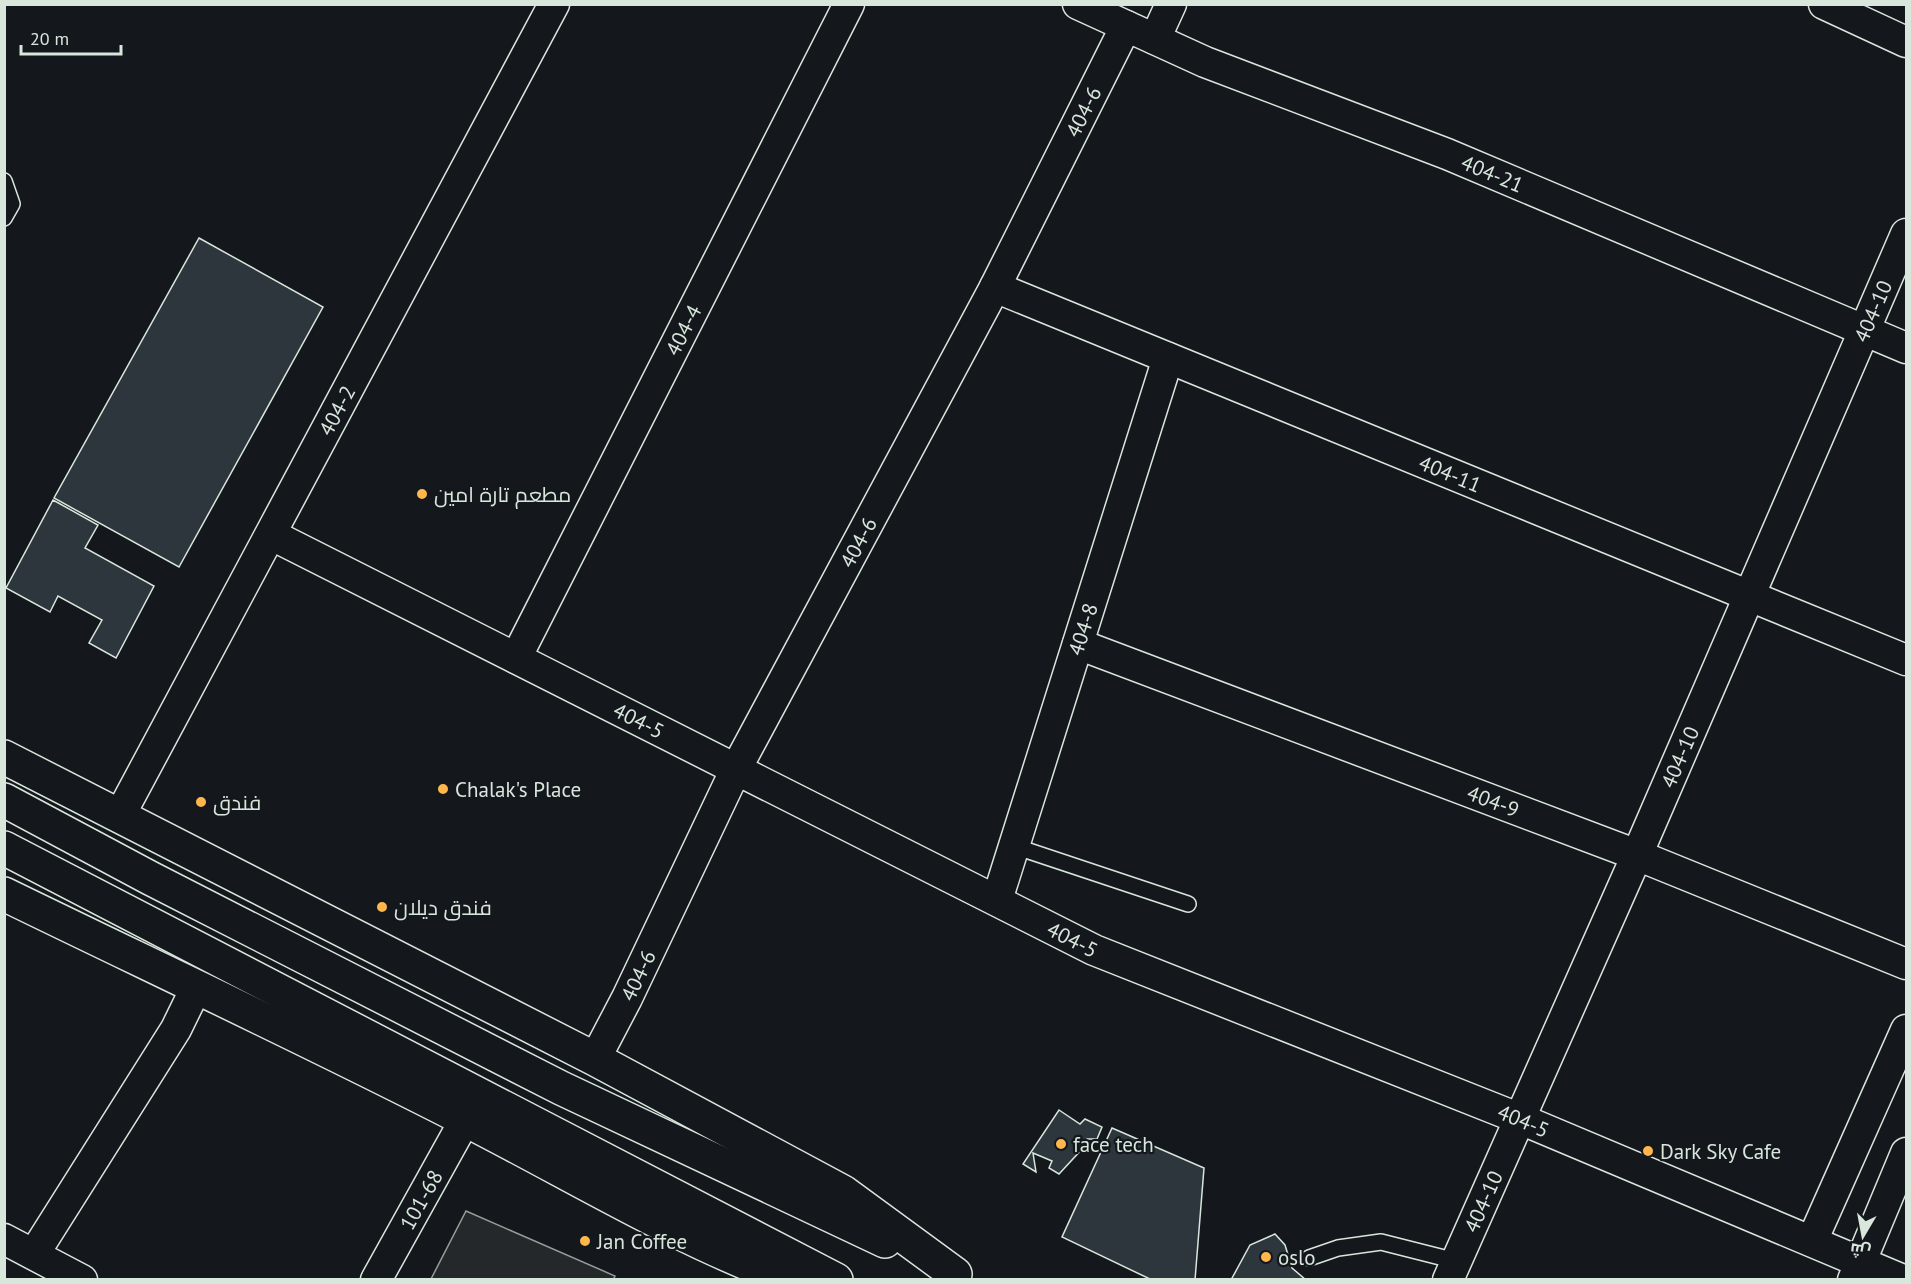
<svg xmlns="http://www.w3.org/2000/svg" width="1911" height="1284" font-family="'PT Sans',Cairo,sans-serif">
	<style>
		.parking { fill: #24282b; stroke: #939e99; stroke-width: 1.5 }
		.building { fill: #2c363c; stroke: #d8e6dc; stroke-width: 1.5 }
		.lines { fill: none; stroke-linecap: round; stroke-linejoin: round }
		.service-casing { stroke: #d8e6dc; stroke-width: 18 }
		.minor-casing { stroke: #d8e6dc; stroke-width: 33 }
		.primary-casing { stroke: #d8e6dc; stroke-width: 36 }
		.service { stroke: #14181c; stroke-width: 15 }
		.minor { stroke: #14181c; stroke-width: 30 }
		.primary { stroke: #14181c; stroke-width: 33 }
		.poi-dot { fill: #ffb74d; stroke: #14181c; stroke-width: 2 }
		.labels { text-anchor: middle; dominant-baseline: central; stroke-width: 4.5; stroke-linejoin: round; paint-order: stroke }
		.street-label { font-size: 21px; fill: #d8e6dc; stroke: #14181c }
		.poi-label { font-size: 21px; fill: #d8e6dc; stroke: #14181c; text-anchor: start }
	</style>
	<rect width="100%" height="100%" fill="#14181c"/>
	<polygon class="parking" points="466,1211 615,1276 613,1280 431,1279"/>
	<g class="building">
		<polygon points="199,238 323,307 179,567 54,498"/>
		<polygon points="53,500 98,525 85,548 154,586 116,658 89,643 102,620 58,596 50,612 6,588"/>
		<polygon points="1059,1110 1080,1124 1085,1119 1102,1127 1097,1139 1087,1139 1083,1148 1059,1174 1049,1168 1052,1161 1033,1153 1036,1172 1023,1164"/>
		<polygon points="1112,1128 1204,1168 1195,1280 1152,1280 1062,1237"/>
		<polygon points="1275,1234 1285,1245 1292,1268 1306,1280 1231,1280 1250,1245"/>
	</g>
	<g class="lines">
		<g class="service-casing">
			<g id="service">
				<polyline points="4,181 12,204 4,218"/>
				<polyline points="1014,846 1188,904"/>
				<polyline points="1309,1258 1338,1248 1381,1242 1456,1261"/>
			</g>
		</g>
		<g class="minor-casing">
			<g id="minor">
				<path id="s1" d="M1078 4 1205 62 1447 154 1906 348"/>
				<polyline points="1824,4 1906,42"/>
				<polyline points="1155,39 1171,4"/>
				<path id="s2" d="M995 287 1906 660"/>
				<path id="s3" d="M272 535 1094 950 1518 1118 1903 1280"/>
				<path id="s4" d="M1078 644 1637 855 1906 964"/>
				<path id="s5" d="M516 658 849 4"/>
				<path id="s6" d="M120 815 554 4"/>
				<path id="s7" d="M997 900 1168 358"/>
				<path id="s8" d="M595 1059 627 998 736 769 995 287 1126 26"/>
				<polyline points="4,1239 82,1280"/>
				<polyline points="1812,1241 1906,1030"/>
				<polyline points="34,1254 176,1029 196,988"/>
				<path id="s9" d="M376 1280 465 1120"/>
				<path id="s10" d="M1448 1280 1637 855 1906 234"/>
				<polyline points="1853,1280 1906,1153"/>
			</g>
		</g>
		<g class="primary-casing">
			<g id="primary">
				<polyline points="4,757 595,1059 843,1192 955,1274"/>
				<polyline points="4,800 150,878 561,1088 885,1241"/>
				<polyline points="4,848 836,1280"/>
				<path d="M4 894C158 969 312 1041 464 1119 572 1174 676 1238 789 1280"/>
			</g>
		</g>
		<use href="#service" class="service"/>
		<use href="#minor" class="minor"/>
		<use href="#primary" class="primary"/>
	</g>
	<g class="poi-dot">
		<circle cx="422" cy="494" r="6"/>
		<circle cx="443" cy="789" r="6"/>
		<circle cx="201" cy="802" r="6"/>
		<circle cx="382" cy="907" r="6"/>
		<circle cx="1061" cy="1144" r="6"/>
		<circle cx="1648" cy="1151" r="6"/>
		<circle cx="585" cy="1241" r="6"/>
		<circle cx="1266" cy="1257" r="6"/>
	</g>
	<g class="labels">
		<g class="street-label">
			<text stroke="none"><textPath href="#s8" startOffset="1066">404-6</textPath></text>
			<text stroke="none"><textPath href="#s1" startOffset="448">404-21</textPath></text>
			<text stroke="none"><textPath href="#s10" startOffset="1058">404-10</textPath></text>
			<text stroke="none"><textPath href="#s5" startOffset="368">404-4</textPath></text>
			<text stroke="none"><textPath href="#s6" startOffset="459">404-2</textPath></text>
			<text stroke="none"><textPath href="#s2" startOffset="492">404-11</textPath></text>
			<text stroke="none"><textPath href="#s8" startOffset="580">404-6</textPath></text>
			<text stroke="none"><textPath href="#s7" startOffset="284">404-8</textPath></text>
			<text stroke="none"><textPath href="#s3" startOffset="411">404-5</textPath></text>
			<text stroke="none"><textPath href="#s10" startOffset="572">404-10</textPath></text>
			<text stroke="none"><textPath href="#s4" startOffset="444">404-9</textPath></text>
			<text stroke="none"><textPath href="#s3" startOffset="897">404-5</textPath></text>
			<text stroke="none"><textPath href="#s8" startOffset="94">404-6</textPath></text>
			<text stroke="none"><textPath href="#s3" startOffset="1383">404-5</textPath></text>
			<text stroke="none"><textPath href="#s9" startOffset="92">101-68</textPath></text>
			<text stroke="none"><textPath href="#s10" startOffset="86">404-10</textPath></text>
		</g>
		<g class="poi-label">
			<text x="434" y="494">مطعم تارة امين</text>
			<text x="455" y="789">Chalak's Place</text>
			<text x="213" y="802">فندق</text>
			<text x="394" y="907">فندق ديلان</text>
			<text x="1073" y="1144">face tech</text>
			<text x="1660" y="1151">Dark Sky Cafe</text>
			<text x="597" y="1241">Jan Coffee</text>
			<text x="1278" y="1257">oslo</text>
		</g>
	</g>
	<rect width="1911" height="1284" fill="none" stroke="#d8e6dc" stroke-width="12"/>
	<g transform="translate(1863 1236) rotate(190)" stroke="#14181c" stroke-width="4.5" paint-order="stroke">
	<path d="M0-4.5L10 22L0 15L-10 22Z" fill="#d8e6dc"/>
	<text y="-9" font-size="16" font-weight="bold" text-anchor="middle" fill="#d8e6dc">ش</text>
	</g>
	<path d="M21 45v9h100v-9" fill="none" stroke="#d8e6dc" stroke-width="3"/>
	<text x="30" y="45" font-size="18" fill="#d8e6dc" stroke="#14181c" stroke-width="4.5" paint-order="stroke">20 m</text>
</svg>
